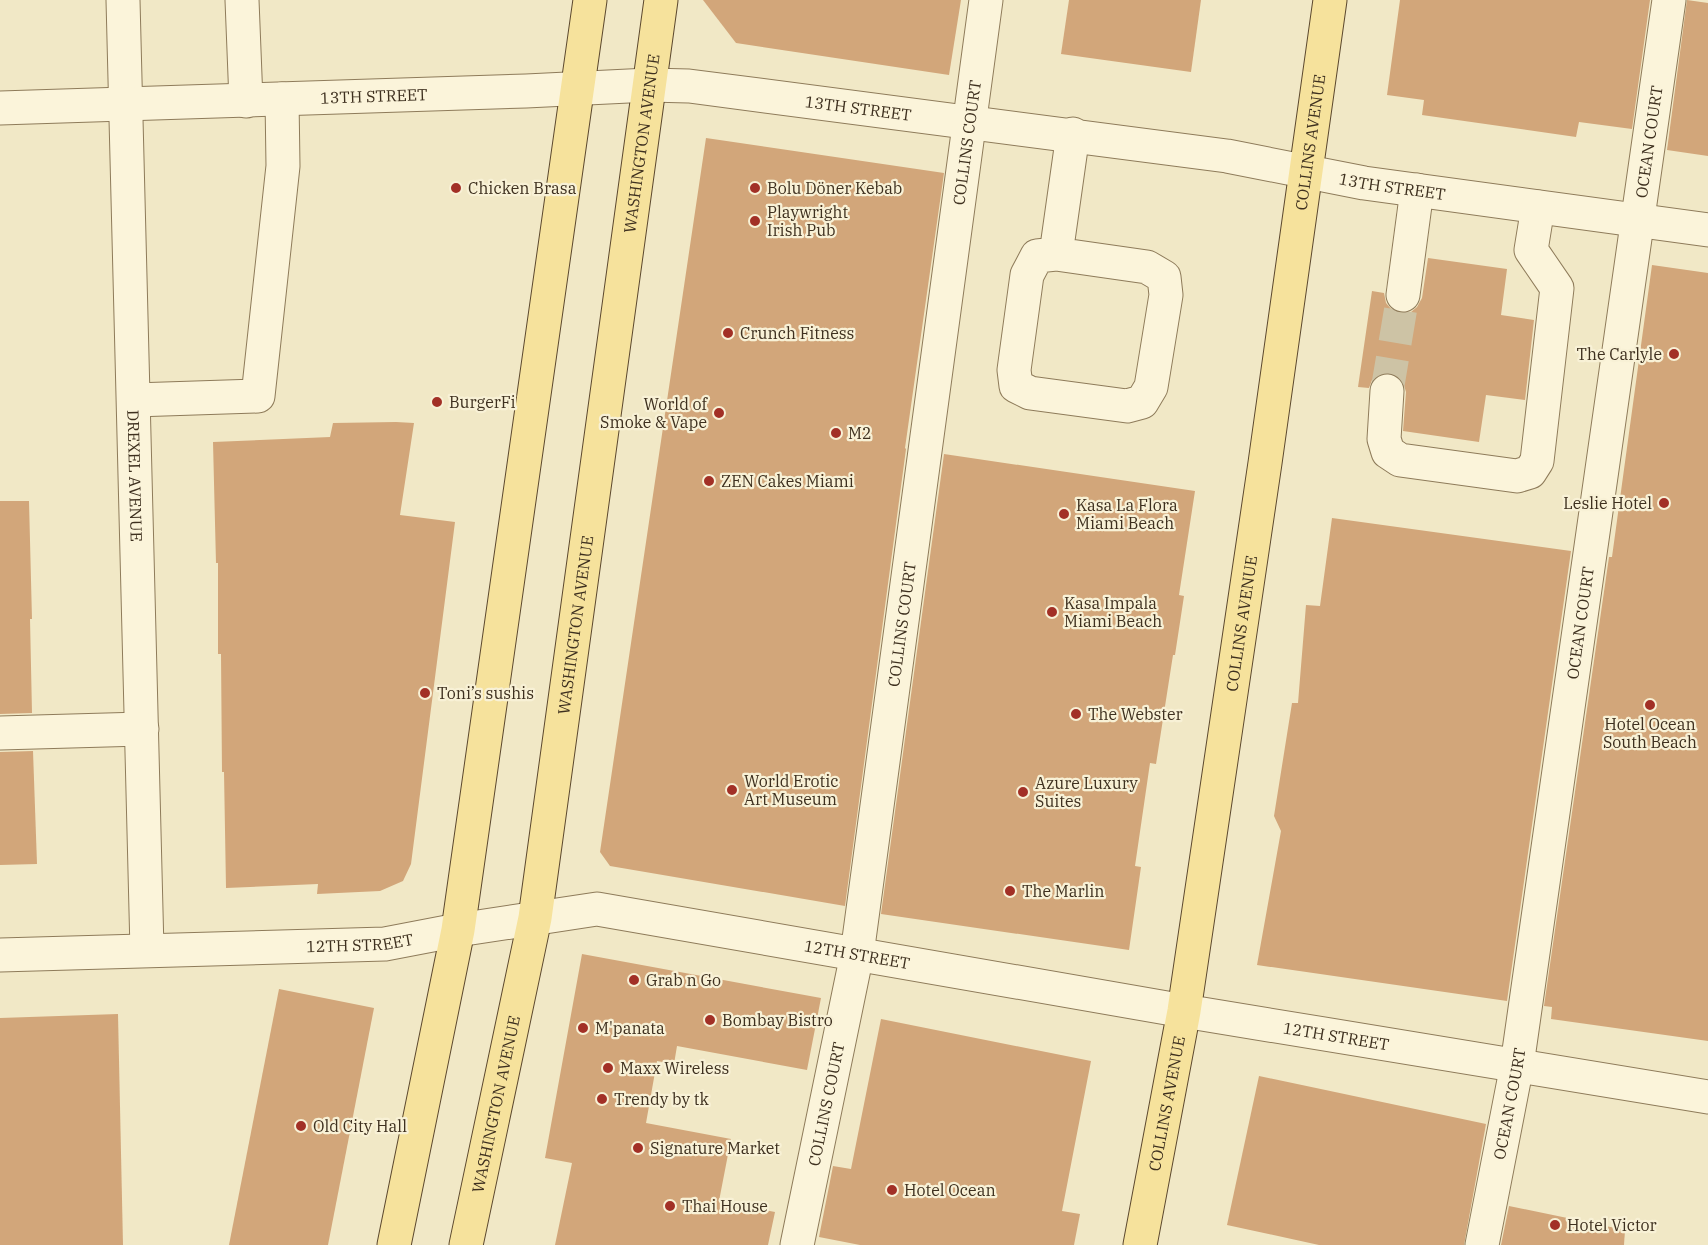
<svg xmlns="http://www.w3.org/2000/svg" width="1708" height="1245" font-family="'IBM Plex Serif',serif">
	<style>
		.building { fill: #d2a67a }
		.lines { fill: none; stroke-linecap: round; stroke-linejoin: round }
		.minor-tunnel { stroke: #cdc3a5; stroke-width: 33; stroke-dasharray: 33 16; stroke-linecap: butt }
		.minor-casing { stroke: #8e7b5a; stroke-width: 35 }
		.major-casing { stroke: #5c482e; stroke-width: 35 }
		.minor { stroke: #fbf4da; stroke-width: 33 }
		.major { stroke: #f6e29c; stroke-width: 33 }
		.poi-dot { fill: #a23026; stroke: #f8f1d6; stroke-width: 2 }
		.labels { text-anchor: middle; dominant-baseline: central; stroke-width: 4.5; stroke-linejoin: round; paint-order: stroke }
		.street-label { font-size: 16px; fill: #3e301f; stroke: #f8f1d6 }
		.poi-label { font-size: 16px; fill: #3e301f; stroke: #f8f1d6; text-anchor: start }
	</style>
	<rect width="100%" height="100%" fill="#f1e8c6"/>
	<g class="building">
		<polygon points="703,0 961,0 949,75 736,43"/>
		<polygon points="1069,0 1201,0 1191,72 1061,54"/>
		<polygon points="1400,0 1650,0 1632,129 1579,122 1576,137 1422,115 1424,100 1387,95"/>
		<polygon points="1687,0 1708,3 1708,156 1667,150"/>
		<polygon points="706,138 944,173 905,448 906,449 845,906 610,866 600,852"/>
		<polygon points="1428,258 1507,269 1501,315 1534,320 1525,400 1486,395 1479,442 1403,431 1406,392 1403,382 1397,375 1388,372 1379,374 1372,380 1369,388 1358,387 1372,291 1384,293 1386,303 1392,310 1401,314 1411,312 1417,307 1422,298"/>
		<polygon points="1652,265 1708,273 1708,1041 1551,1019 1552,1007 1544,1006 1609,557 1612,557"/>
		<polygon points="396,422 414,423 400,515 455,522 411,864 403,881 380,891 317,894 318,884 226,888 224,772 222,772 221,654 218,654 218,563 216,563 213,442 330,437 333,423"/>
		<polygon points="944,454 1195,491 1179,595 1184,596 1175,655 1173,655 1156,764 1150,763 1135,866 1141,867 1129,950 881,914"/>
		<polygon points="0,501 29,501 32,619 30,619 32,713 0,714"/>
		<polygon points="1332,518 1571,551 1507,1001 1257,965 1281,831 1274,816 1292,703 1298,703 1306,605 1320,606"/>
		<polygon points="33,751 37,864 0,865 0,752"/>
		<polygon points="582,954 821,998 807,1070 677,1046 674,1064 657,1061 646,1123 731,1139 719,1201 775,1212 768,1245 555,1245 572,1163 545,1158"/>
		<polygon points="279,989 374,1008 328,1245 229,1245"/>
		<polygon points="118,1014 123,1245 0,1245 0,1018"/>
		<polygon points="881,1019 1091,1061 1062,1211 1080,1214 1074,1245 860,1245 819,1237 833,1166 851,1169"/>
		<polygon points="1259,1076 1486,1124 1464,1245 1319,1245 1227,1225"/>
		<polygon points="1509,1206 1625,1230 1624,1245 1501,1245"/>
	</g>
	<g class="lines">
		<polyline class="minor-tunnel" points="1387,391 1403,295"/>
		<g class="minor-casing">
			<g id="minor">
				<path id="s1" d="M123 0 147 950"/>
				<polyline points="242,0 246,101"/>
				<path id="s2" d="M0 108 526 91 649 85 689 86 1227 156 1364 183 1708 230"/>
				<polyline points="1056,254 1037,256 1027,275 1014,370 1016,386 1030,393 1127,406 1142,402 1151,387 1166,295 1164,277 1147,267 1056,254 1073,134"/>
				<polyline points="1403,295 1417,190"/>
				<polyline points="1387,391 1384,439 1388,452 1400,460 1517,476 1530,472 1537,461 1557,288 1531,250 1538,207"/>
				<polyline points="134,400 258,396 283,166 282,99"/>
				<polyline points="0,733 142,729"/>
				<path id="s3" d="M0 955 385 944 458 930 597 909 1184 1011 1708 1097"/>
				<path id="s4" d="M797 1245 857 954 986 0"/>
				<path id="s5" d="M1482 1245 1517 1065 1669 0"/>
			</g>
		</g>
		<g class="major-casing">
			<g id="major">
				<polyline points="394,1245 458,930 590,0"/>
				<path id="s6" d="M466 1245 535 918 661 0"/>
				<path id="s7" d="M1140 1245 1184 1011 1265 463 1330 0"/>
			</g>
		</g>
		<use href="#minor" class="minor"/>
		<use href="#major" class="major"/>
	</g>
	<g class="poi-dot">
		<circle cx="456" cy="188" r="6"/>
		<circle cx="755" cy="188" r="6"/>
		<circle cx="755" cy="221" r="6"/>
		<circle cx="728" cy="333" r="6"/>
		<circle cx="1674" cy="354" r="6"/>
		<circle cx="437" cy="402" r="6"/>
		<circle cx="719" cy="413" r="6"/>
		<circle cx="836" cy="433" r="6"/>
		<circle cx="709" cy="481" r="6"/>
		<circle cx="1664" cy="503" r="6"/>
		<circle cx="1064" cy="514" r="6"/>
		<circle cx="1052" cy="612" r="6"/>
		<circle cx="425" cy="693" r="6"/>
		<circle cx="1650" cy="705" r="6"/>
		<circle cx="1076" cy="714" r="6"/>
		<circle cx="732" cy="790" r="6"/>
		<circle cx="1023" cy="792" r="6"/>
		<circle cx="1010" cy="891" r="6"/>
		<circle cx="634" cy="980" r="6"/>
		<circle cx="710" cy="1020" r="6"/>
		<circle cx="583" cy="1028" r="6"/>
		<circle cx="608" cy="1068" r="6"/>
		<circle cx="602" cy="1099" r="6"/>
		<circle cx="301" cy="1126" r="6"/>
		<circle cx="638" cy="1148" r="6"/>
		<circle cx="892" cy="1190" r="6"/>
		<circle cx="670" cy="1206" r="6"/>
		<circle cx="1555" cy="1225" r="6"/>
	</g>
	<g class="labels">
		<g class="street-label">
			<text stroke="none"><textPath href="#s2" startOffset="374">13TH STREET</textPath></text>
			<text stroke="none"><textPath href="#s2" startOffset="860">13TH STREET</textPath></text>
			<text stroke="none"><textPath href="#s7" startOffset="1116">COLLINS AVENUE</textPath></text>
			<text stroke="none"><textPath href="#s5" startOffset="1116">OCEAN COURT</textPath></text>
			<text stroke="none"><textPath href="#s6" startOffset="1116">WASHINGTON AVENUE</textPath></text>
			<text stroke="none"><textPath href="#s4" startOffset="1116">COLLINS COURT</textPath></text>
			<text stroke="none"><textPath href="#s2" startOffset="1400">13TH STREET</textPath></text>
			<text stroke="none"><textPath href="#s1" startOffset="476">DREXEL AVENUE</textPath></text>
			<text stroke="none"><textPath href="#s7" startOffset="630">COLLINS AVENUE</textPath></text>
			<text stroke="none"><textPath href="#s5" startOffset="630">OCEAN COURT</textPath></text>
			<text stroke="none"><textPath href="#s4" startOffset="630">COLLINS COURT</textPath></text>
			<text stroke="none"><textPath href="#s6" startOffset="630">WASHINGTON AVENUE</textPath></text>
			<text stroke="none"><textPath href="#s3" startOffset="360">12TH STREET</textPath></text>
			<text stroke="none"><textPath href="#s3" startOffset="864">12TH STREET</textPath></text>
			<text stroke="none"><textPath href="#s3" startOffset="1350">12TH STREET</textPath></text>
			<text stroke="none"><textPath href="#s6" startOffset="144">WASHINGTON AVENUE</textPath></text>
			<text stroke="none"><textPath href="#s4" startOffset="144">COLLINS COURT</textPath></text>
			<text stroke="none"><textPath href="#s7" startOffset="144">COLLINS AVENUE</textPath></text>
			<text stroke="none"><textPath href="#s5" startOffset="144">OCEAN COURT</textPath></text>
		</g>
		<g class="poi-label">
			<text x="468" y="188">Chicken Brasa</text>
			<text x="767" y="188">Bolu Döner Kebab</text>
			<text x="767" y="212">Playwright<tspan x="767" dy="18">Irish Pub</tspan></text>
			<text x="740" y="333">Crunch Fitness</text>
			<text x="1662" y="354" text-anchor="end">The Carlyle</text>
			<text x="449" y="402">BurgerFi</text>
			<text x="707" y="404" text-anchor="end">World of<tspan x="707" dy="18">Smoke &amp; Vape</tspan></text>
			<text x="848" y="433">M2</text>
			<text x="721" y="481">ZEN Cakes Miami</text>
			<text x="1652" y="503" text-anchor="end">Leslie Hotel</text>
			<text x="1076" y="505">Kasa La Flora<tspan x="1076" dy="18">Miami Beach</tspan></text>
			<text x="1064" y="603">Kasa Impala<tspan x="1064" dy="18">Miami Beach</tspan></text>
			<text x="437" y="693">Toni’s sushis</text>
			<text x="1088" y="714">The Webster</text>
			<text x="1650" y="724" text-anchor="middle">Hotel Ocean<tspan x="1650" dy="18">South Beach</tspan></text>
			<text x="744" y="781">World Erotic<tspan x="744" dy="18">Art Museum</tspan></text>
			<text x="1035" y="783">Azure Luxury<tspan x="1035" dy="18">Suites</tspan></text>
			<text x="1022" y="891">The Marlin</text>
			<text x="646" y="980">Grab n Go</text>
			<text x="722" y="1020">Bombay Bistro</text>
			<text x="595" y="1028">M'panata</text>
			<text x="620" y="1068">Maxx Wireless</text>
			<text x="614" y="1099">Trendy by tk</text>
			<text x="313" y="1126">Old City Hall</text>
			<text x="650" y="1148">Signature Market</text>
			<text x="904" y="1190">Hotel Ocean</text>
			<text x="682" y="1206">Thai House</text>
			<text x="1567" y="1225">Hotel Victor</text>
		</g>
	</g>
</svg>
